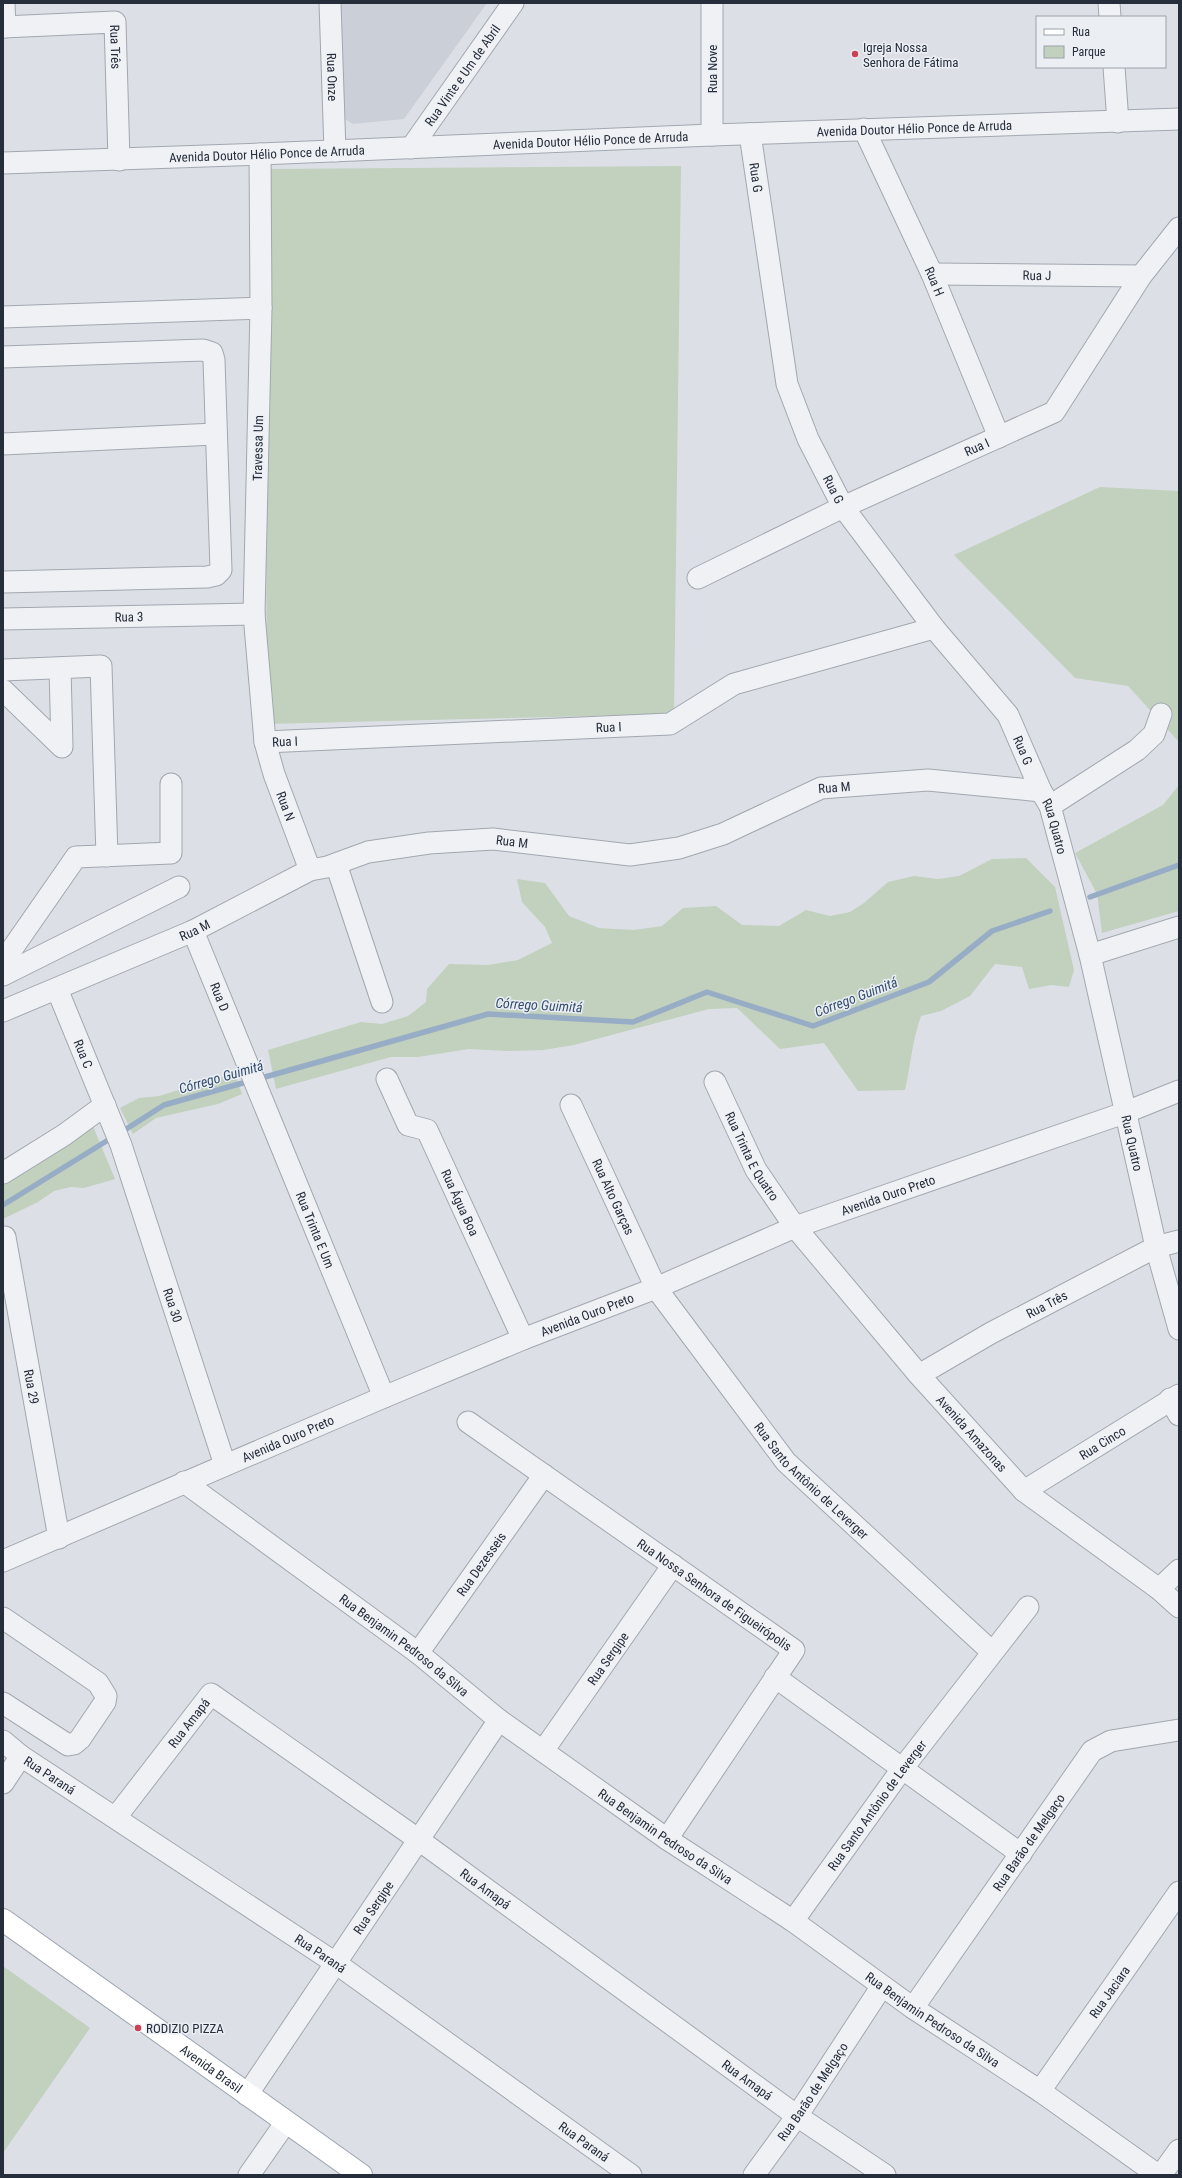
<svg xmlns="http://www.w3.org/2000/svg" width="1182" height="2178" font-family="'Roboto Condensed',sans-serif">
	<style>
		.built { fill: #cacfd8 }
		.green { fill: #c2d0be }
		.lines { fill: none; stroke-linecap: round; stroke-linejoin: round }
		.stream { stroke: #97adc6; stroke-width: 5.5 }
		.minor-casing { stroke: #a2a7b0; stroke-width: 23 }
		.major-casing { stroke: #9ca4b1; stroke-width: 24 }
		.minor { stroke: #eff1f5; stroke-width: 21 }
		.major { stroke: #fff; stroke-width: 22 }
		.poi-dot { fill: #ca4254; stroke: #ebeff4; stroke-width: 1.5 }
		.labels { text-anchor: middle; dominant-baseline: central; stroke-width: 3; stroke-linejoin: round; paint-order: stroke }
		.poi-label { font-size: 13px; fill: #262e3c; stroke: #ebeff4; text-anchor: start }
		.street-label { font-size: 13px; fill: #262e3c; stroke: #ebeff4 }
		.water-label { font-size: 14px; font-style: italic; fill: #324c6e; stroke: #ebeff4 }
	</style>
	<rect width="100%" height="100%" fill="#dce0e6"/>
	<polygon class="built" points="339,3 487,3 404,119 353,124 343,118"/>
	<g class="green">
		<polygon points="681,166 674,714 267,724 264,169"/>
		<polygon points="1100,487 1179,491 1179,742 1128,686 1075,678 954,555"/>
		<polygon points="1179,785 1179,911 1102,933 1097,894 1075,853 1163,805"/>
		<path d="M1026 858 1055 887 1074 970 1069 987 1052 985 1029 989 1022 967 995 964 970 996 941 1011 921 1016C912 1041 911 1064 905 1090L858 1091 824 1043 780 1049 737 1008 709 1009 574 1045 543 1050 506 1051 469 1049 418 1057H391L276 1089 268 1050 361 1022 382 1024 408 1016 426 1002 427 989 449 964 488 965 518 960 552 943 545 927 522 902 517 879 545 883 569 916 599 928 634 930 662 926 683 908 716 906 742 925 779 926 806 910 830 916 850 912 864 903 888 882 914 876 938 879 959 876 992 859Z"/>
		<polygon points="235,1073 242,1094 218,1104 156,1118 133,1134 120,1108 139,1098 159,1096"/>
		<polygon points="92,1124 115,1179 84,1188 71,1187 54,1191 38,1202 3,1219 3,1185"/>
		<polygon points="3,1966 90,2028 3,2153"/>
	</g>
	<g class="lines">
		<g class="stream">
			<polyline points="1090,897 1179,865"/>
			<polyline points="258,1079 488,1014 633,1022 707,992 813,1026 929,982 992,931 1050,911"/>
			<polyline points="120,1133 164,1105 250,1081"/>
			<polyline points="3,1205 113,1137"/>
		</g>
		<g class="minor-casing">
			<g id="minor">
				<polyline points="4,3 5,27"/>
				<path id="s1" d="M330 3 335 151"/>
				<polyline points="1109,3 1110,17"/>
				<path id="s2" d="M3 27 115 22 119 160"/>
				<polyline points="1114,67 1118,122"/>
				<path id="s3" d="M864 129 932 274 999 437"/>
				<path id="s4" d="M750 134 787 384 808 439 843 507 934 628 1008 715 1041 791 1050 806 1090 955 1156 1247 1179 1329"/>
				<polyline points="712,135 712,3"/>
				<path id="s5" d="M411 148 513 3"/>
				<path id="s6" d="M260 154 261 308 254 614 265 742 274 774 310 870"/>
				<path id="s7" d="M3 163 260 154 712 135 1179 119"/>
				<path id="s8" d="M932 274 1141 276"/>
				<polyline points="3,317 261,308"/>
				<polyline points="3,357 203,350 212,353 214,360 221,570 216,575 207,577 3,582"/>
				<polyline points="3,444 215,434"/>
				<path id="s9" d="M698 578 843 507 1054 412 1141 276 1179 228"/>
				<path id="s10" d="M3 619 254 614"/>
				<polyline points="3,670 101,666 107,856"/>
				<polyline points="3,690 62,747 60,668"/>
				<path id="s11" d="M265 742 670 724 734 684 934 628"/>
				<polyline points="1050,806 1137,750 1154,734 1161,714"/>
				<polyline points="336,864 382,1002"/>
				<path id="s12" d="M193 931 384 1397"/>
				<polyline points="1090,955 1179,927"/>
				<polyline points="3,962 76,857 171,853 171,784"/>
				<polyline points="3,975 179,887"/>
				<path id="s13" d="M57 989 121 1145 225 1465"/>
				<path id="s14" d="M3 1011 193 931 310 870 327 867 368 852 429 843 493 839 630 855 679 848 723 834 821 788 928 780 1041 791"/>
				<path id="s15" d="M387 1079 408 1125 427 1130 523 1339"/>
				<path id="s16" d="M715 1082 756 1170 795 1227 919 1375 1024 1491 1159 1589 1179 1607"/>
				<path id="s17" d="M571 1105 656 1288 786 1462 992 1652"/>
				<polyline points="3,1173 64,1135 105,1105"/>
				<path id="s18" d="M5 1237 59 1538"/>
				<path id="s19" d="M919 1375 991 1333 1156 1247 1179 1241"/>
				<polyline points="1170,1399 1179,1415"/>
				<path id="s20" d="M468 1422 794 1650 667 1839"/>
				<path id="s21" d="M184 1482 418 1653 499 1720 667 1839 793 1921 913 2008 1040 2091 1158 2175"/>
				<path id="s22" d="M1024 1491 1179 1395"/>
				<path id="s23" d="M3 1561 384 1397 523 1339 656 1288 795 1227 1124 1113 1179 1091"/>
				<polyline points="1159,1589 1179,1570"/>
				<polyline points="3,1618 98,1683 106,1696 105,1702 80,1739 74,1744 68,1745 3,1703"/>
				<path id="s24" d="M418 1653 544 1475"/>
				<polyline points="775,1677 1021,1854"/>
				<path id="s25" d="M3 1741 21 1756 337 1964 631 2175"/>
				<path id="s26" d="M543 1751 673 1565"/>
				<polyline points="3,1783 21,1756"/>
				<path id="s27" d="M116 1817 211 1694 419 1840 797 2116 885 2175"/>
				<path id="s28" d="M793 1921 902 1769 1028 1607"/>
				<path id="s29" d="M913 2008 1092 1751 1111 1741 1179 1730"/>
				<path id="s30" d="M1040 2091 1179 1892"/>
				<path id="s31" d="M247 2095 499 1720"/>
				<polyline points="249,2175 286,2122"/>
				<path id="s32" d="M754 2175 797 2116 882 1986"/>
				<polyline points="1161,2175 1179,2150"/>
			</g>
		</g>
		<g class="major-casing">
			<g id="major">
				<path id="s33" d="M3 1920 361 2175"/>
			</g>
		</g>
		<use href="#minor" class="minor"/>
		<use href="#major" class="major"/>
	</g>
	<g class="poi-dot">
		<circle cx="855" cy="54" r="4"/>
		<circle cx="138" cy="2028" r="4"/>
	</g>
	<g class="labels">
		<g class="poi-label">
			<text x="863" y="47">Igreja Nossa<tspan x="863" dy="15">Senhora de Fátima</tspan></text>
			<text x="146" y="2028">RODIZIO PIZZA</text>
		</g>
		<g class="street-label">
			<text stroke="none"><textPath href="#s2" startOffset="137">Rua Três</textPath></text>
			<text transform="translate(712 69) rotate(-90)">Rua Nove</text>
			<text stroke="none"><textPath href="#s5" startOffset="89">Rua Vinte e Um de Abril</textPath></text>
			<text stroke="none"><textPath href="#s1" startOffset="74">Rua Onze</textPath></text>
			<text stroke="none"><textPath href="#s7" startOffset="912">Avenida Doutor Hélio Ponce de Arruda</textPath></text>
			<text stroke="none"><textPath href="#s7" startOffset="588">Avenida Doutor Hélio Ponce de Arruda</textPath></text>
			<text stroke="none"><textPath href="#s7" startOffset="264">Avenida Doutor Hélio Ponce de Arruda</textPath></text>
			<text stroke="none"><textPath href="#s4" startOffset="44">Rua G</textPath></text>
			<text stroke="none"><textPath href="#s8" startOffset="105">Rua J</textPath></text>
			<text stroke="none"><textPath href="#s3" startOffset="168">Rua H</textPath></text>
			<text stroke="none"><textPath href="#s9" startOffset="308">Rua I</textPath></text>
			<text transform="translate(258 448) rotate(-89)">Travessa Um</text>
			<text stroke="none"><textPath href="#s4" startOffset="368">Rua G</textPath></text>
			<text stroke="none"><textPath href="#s10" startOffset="126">Rua 3</textPath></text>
			<text stroke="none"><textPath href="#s11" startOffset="344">Rua I</textPath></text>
			<text stroke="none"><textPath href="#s11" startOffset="20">Rua I</textPath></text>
			<text stroke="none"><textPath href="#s4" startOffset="692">Rua G</textPath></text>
			<text stroke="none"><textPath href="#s14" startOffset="880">Rua M</textPath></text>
			<text stroke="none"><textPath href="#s6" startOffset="656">Rua N</textPath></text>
			<text stroke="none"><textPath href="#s4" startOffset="775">Rua Quatro</textPath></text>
			<text stroke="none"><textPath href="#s14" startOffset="544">Rua M</textPath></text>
			<text stroke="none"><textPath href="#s14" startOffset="208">Rua M</textPath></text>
			<text stroke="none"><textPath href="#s12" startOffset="71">Rua D</textPath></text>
			<text stroke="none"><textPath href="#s13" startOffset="70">Rua C</textPath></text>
			<text stroke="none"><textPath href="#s4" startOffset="1101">Rua Quatro</textPath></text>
			<text stroke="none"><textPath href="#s16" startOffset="83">Rua Trinta E Quatro</textPath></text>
			<text stroke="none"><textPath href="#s23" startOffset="958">Avenida Ouro Preto</textPath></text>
			<text stroke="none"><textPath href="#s17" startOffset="101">Rua Alto Garças</textPath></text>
			<text stroke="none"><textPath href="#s15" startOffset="150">Rua Água Boa</textPath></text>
			<text stroke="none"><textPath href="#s12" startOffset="323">Rua Trinta E Um</textPath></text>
			<text stroke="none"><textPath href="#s19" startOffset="146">Rua Três</textPath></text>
			<text stroke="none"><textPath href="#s13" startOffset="337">Rua 30</textPath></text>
			<text stroke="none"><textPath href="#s23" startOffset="634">Avenida Ouro Preto</textPath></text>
			<text stroke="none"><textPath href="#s18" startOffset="152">Rua 29</textPath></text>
			<text stroke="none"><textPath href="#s16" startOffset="438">Avenida Amazonas</textPath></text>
			<text stroke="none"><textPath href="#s23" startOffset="310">Avenida Ouro Preto</textPath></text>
			<text stroke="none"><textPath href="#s22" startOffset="92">Rua Cinco</textPath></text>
			<text stroke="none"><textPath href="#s17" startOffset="450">Rua Santo Antônio de Leverger</textPath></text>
			<text stroke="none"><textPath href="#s24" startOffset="109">Rua Dezesseis</textPath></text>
			<text stroke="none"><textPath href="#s20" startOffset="301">Rua Nossa Senhora de Figueirópolis</textPath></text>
			<text stroke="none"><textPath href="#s21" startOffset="274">Rua Benjamin Pedroso da Silva</textPath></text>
			<text stroke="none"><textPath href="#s26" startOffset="113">Rua Sergipe</textPath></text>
			<text stroke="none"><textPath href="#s27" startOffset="119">Rua Amapá</textPath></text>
			<text stroke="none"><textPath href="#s25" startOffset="58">Rua Paraná</textPath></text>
			<text stroke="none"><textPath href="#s28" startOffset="143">Rua Santo Antônio de Leverger</textPath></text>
			<text stroke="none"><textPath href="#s21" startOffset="598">Rua Benjamin Pedroso da Silva</textPath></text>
			<text stroke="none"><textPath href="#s29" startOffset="202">Rua Barão de Melgaço</textPath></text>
			<text stroke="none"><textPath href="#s27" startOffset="492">Rua Amapá</textPath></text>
			<text stroke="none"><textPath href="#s31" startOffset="226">Rua Sergipe</textPath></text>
			<text stroke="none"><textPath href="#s25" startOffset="382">Rua Paraná</textPath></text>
			<text stroke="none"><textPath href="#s30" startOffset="121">Rua Jaciara</textPath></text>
			<text stroke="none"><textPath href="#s21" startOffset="922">Rua Benjamin Pedroso da Silva</textPath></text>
			<text stroke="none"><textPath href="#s33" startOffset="256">Avenida Brasil</textPath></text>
			<text stroke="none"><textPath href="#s27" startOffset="816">Rua Amapá</textPath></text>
			<text stroke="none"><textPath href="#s32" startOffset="102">Rua Barão de Melgaço</textPath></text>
			<text stroke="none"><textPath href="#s25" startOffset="706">Rua Paraná</textPath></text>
		</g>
		<g class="water-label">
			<text transform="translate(856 997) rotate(-21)">Córrego Guimitá</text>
			<text transform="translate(539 1005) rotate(3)">Córrego Guimitá</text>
			<text transform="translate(221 1077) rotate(-16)">Córrego Guimitá</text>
		</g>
	</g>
	<rect width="1182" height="2178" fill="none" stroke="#262e3c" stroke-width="8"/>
	<rect x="1036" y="16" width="130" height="52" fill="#ebeff4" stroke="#9ca2aa"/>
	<rect x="1044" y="29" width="20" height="6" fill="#ffffff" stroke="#9ca2aa"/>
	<text x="1072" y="36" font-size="12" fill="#262e3c">Rua</text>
	<rect x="1044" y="46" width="20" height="12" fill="#c2d0be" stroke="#9ca2aa"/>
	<text x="1072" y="56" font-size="12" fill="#262e3c">Parque</text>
</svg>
